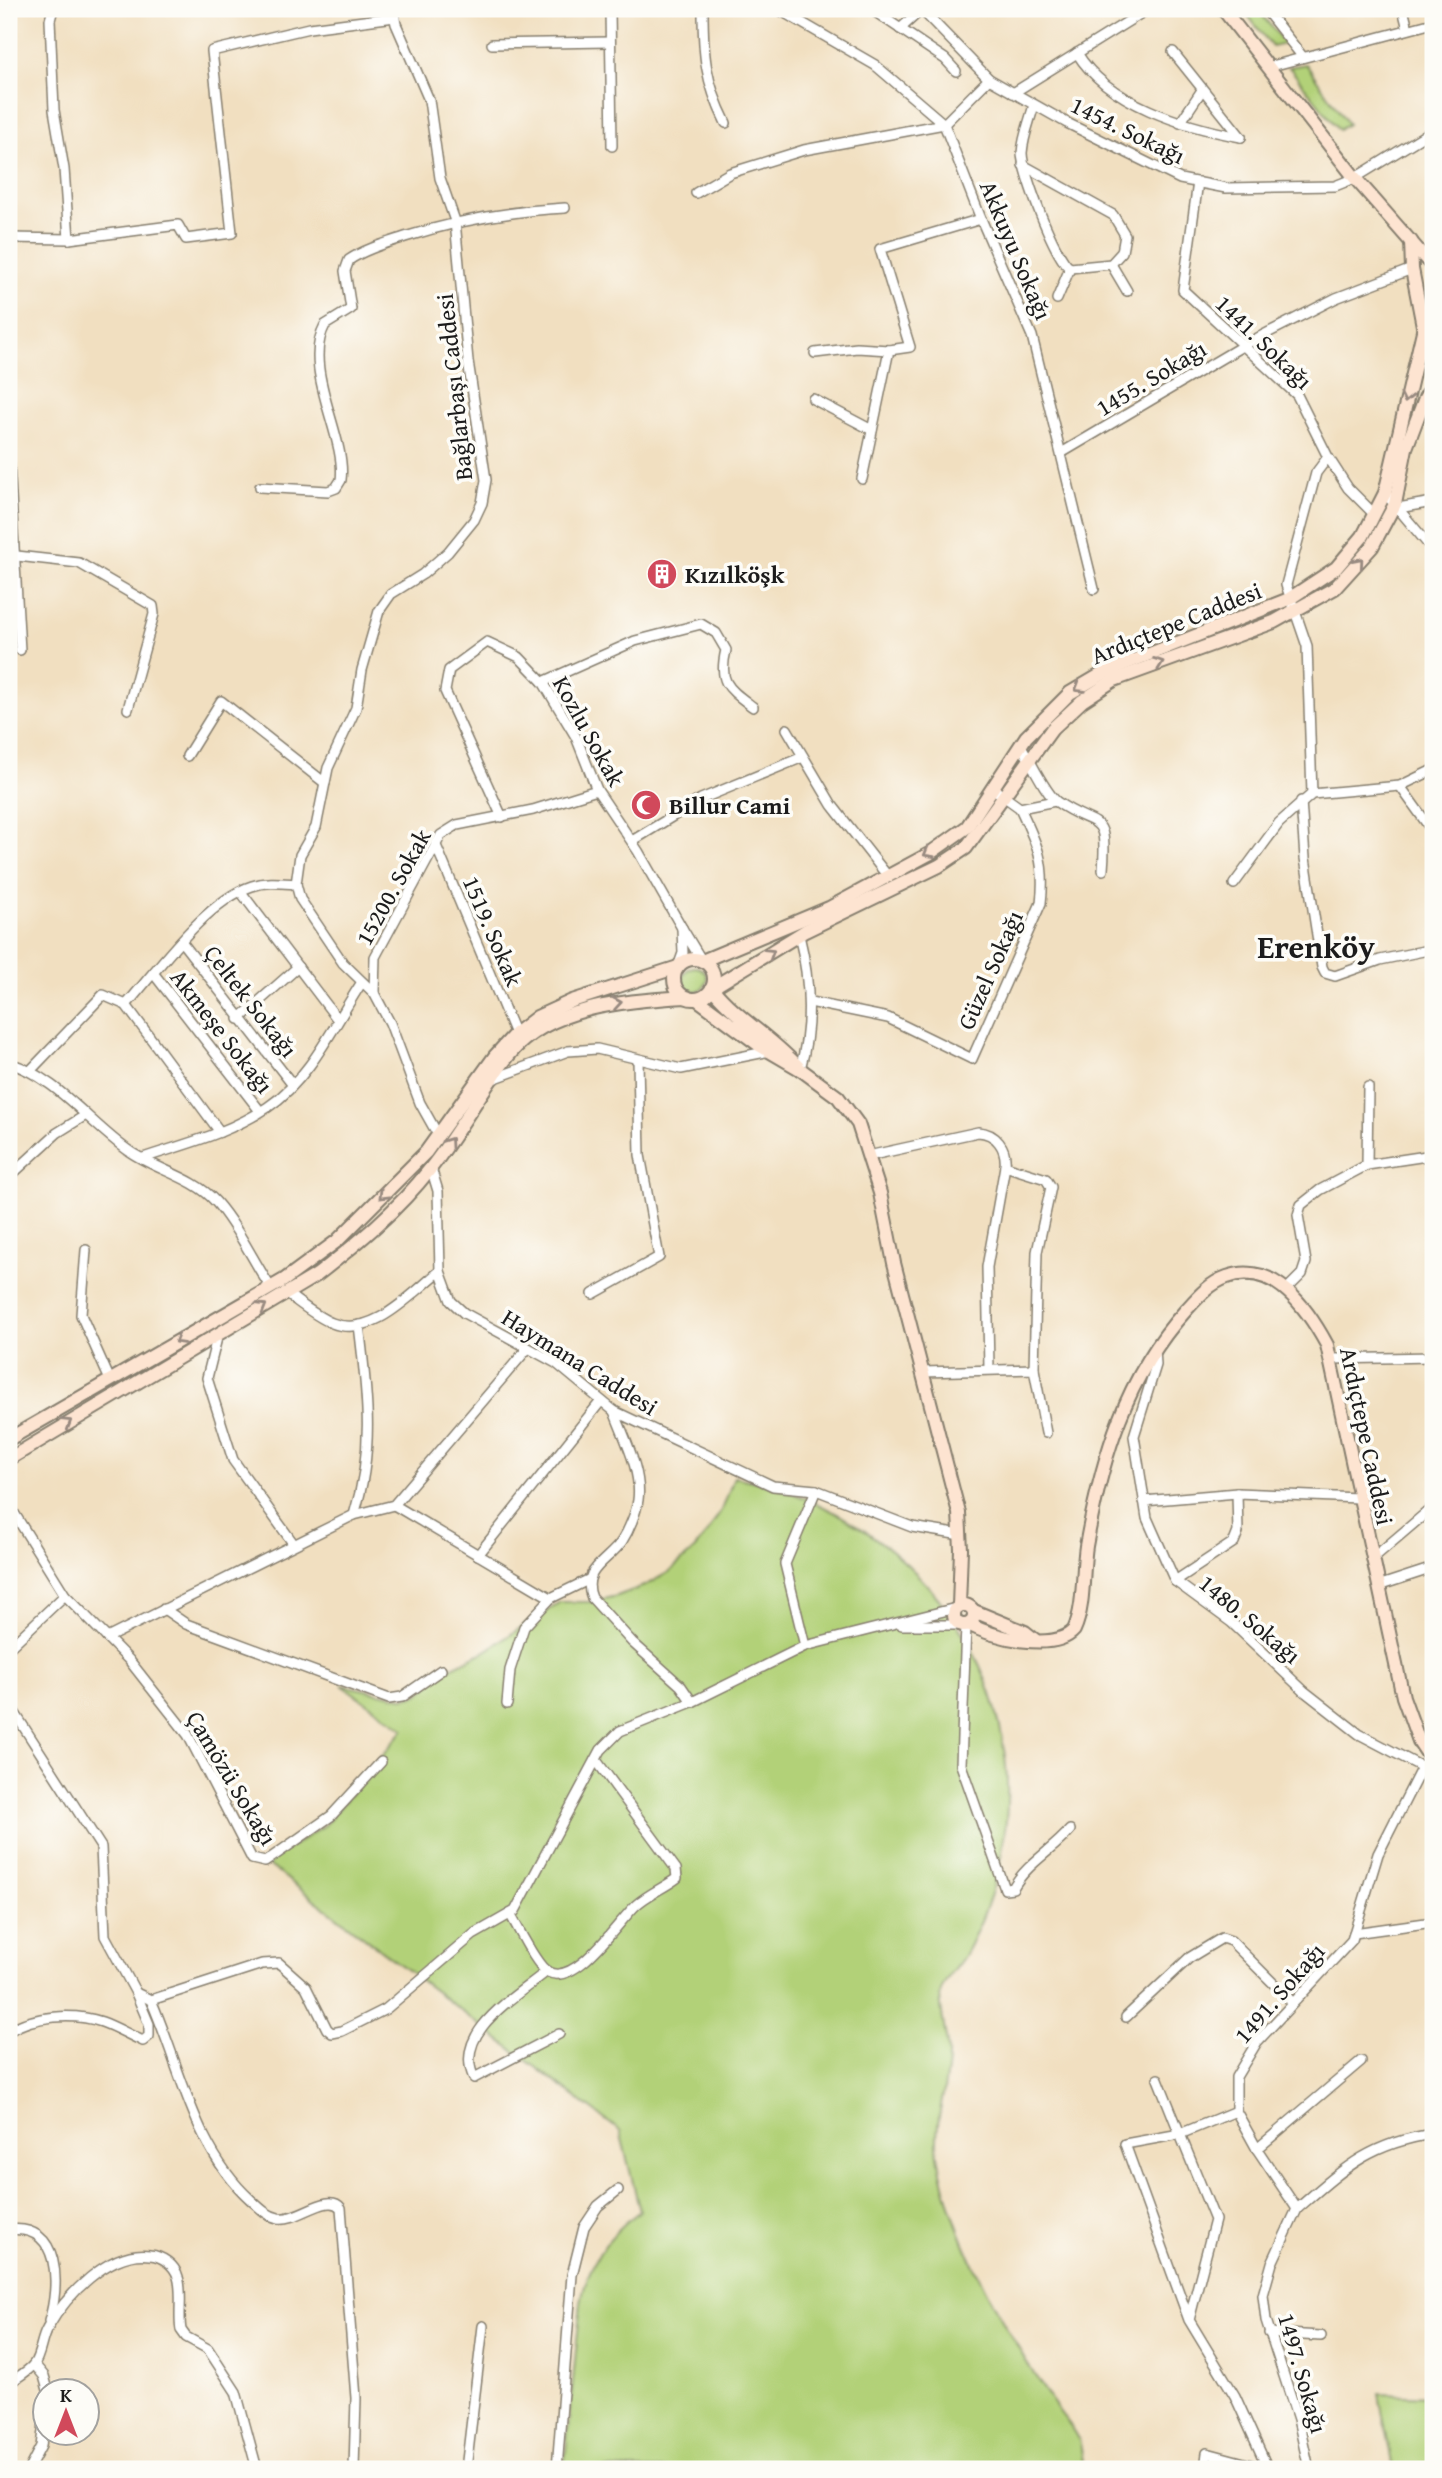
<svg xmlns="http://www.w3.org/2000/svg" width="1442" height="2478" font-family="'Gentium Book Plus',serif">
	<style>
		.green { fill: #b2d178; stroke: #67764a; stroke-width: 2 }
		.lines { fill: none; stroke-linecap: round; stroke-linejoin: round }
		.street-casing { stroke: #867e6e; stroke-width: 12 }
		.secondary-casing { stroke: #867e6e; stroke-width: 16 }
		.street { stroke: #fff; stroke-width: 9 }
		.secondary { stroke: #fde4d1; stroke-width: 12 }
		.oneway { stroke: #988a80 }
		.labels { text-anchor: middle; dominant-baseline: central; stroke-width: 7; stroke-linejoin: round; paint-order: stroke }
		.street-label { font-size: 24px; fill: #1c1c1c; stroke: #fdfcf7 }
		.poi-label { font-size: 24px; font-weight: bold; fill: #1c1c1c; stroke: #fdfcf7; text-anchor: start }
		.district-label { font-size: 32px; font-weight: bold; fill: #1c1c1c; stroke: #fdfcf7 }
	</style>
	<rect width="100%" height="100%" fill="#fdfcf7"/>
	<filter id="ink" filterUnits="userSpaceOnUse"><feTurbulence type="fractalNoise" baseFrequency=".0143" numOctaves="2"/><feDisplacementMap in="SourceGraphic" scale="14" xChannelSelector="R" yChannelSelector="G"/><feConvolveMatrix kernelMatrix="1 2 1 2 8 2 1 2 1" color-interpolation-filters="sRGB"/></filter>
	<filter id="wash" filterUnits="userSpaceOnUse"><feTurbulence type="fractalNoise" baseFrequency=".00686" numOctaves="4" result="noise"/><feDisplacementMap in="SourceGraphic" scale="28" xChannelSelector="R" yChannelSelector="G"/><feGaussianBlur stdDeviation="1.57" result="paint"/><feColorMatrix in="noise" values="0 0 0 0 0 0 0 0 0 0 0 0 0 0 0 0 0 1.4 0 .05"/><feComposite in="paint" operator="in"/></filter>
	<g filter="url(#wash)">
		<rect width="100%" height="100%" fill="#f1dfc0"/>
		<g class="green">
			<polygon points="1243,9 1257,9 1285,44 1272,47"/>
			<polygon points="1306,64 1348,124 1339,130 1289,67"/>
			<circle cx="695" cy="979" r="12"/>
			<path d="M734 1477C912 1511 1037 1673 1001 1856 994 1891 981 1925 964 1956 957 1967 945 1979 941 1991 937 1999 948 2041 948 2055 948 2088 933 2122 938 2155 949 2225 986 2296 1023 2356 1034 2375 1046 2393 1059 2411 1065 2420 1076 2430 1079 2440 1082 2449 1082 2460 1084 2469H564L581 2302C588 2263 608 2234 640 2211L620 2131 266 1863 325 1825 404 1729 342 1685 403 1698 418 1695 444 1671 484 1652 560 1602H589L617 1596 644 1586 669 1572 691 1553 709 1531 724 1505Z"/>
			<polygon points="1379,2394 1433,2396 1433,2469 1393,2469"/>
		</g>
	</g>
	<g filter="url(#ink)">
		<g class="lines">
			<g class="street-casing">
				<g id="street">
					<polyline points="53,9 50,20 54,110 64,169 69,239"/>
					<polyline points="393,9 396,24 429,100 440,178 455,221 468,361 486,480 482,503 474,520 448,552 423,574 391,594 379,611 362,670 356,708 328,768 316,827 300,855 296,884 300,899 343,963 374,993 390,1023 420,1103 438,1135"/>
					<polyline points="610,9 612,146"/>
					<path d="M703 9C703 55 705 81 726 123"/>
					<polyline points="778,9 875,65 944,124 981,219 1032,336 1094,589"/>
					<polyline points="871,9 945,59 956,71"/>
					<polyline points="921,9 989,79 1067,123 1180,179 1226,188 1335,186 1355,178 1433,130"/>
					<polyline points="1265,9 1302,56"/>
					<polyline points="1403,9 1408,29"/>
					<polyline points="900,29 922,9"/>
					<polyline points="492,44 610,42"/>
					<polyline points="1173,52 1241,137"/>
					<path d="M1077 53C1108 104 1185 127 1241 137"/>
					<polyline points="1268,67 1433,23"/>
					<polyline points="1013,93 1148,9"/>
					<path d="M1034 105C1030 120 1023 137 1022 153 1022 172 1056 260 1070 268"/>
					<polyline points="1180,123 1202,90"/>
					<polyline points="1023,165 1113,215 1125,235 1122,252 1111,264 1070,268"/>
					<polyline points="1198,182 1183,290 1297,395 1328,457 1348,488 1374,514"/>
					<polyline points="696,193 730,173 804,150 944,124 989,79"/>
					<polyline points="9,238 69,239 178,225 186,239 232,233 212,51 309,28 395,17"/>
					<polyline points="1111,264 1127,291"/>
					<polyline points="1057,299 1070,268"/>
					<polyline points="815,353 857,348 889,350"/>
					<polyline points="813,399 872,430"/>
					<polyline points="1063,452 1244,345 1336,298 1412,269"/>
					<polyline points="9,461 20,650"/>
					<polyline points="862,479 889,350 910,347 880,249 981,219"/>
					<path d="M260 487 328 491 336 488 341 480C347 437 301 369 325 325L351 309 345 271 349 260C365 249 387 243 405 237 458 220 509 211 565 208"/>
					<polyline points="1385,493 1433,550"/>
					<polyline points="1398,508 1433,502"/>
					<polyline points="17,556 79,563 153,606 154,614 128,709"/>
					<path d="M543 682 635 641 701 624 716 633 726 650C718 683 728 688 753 707"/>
					<polyline points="787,729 832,805 886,874"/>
					<path d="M1021 746C1030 759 1045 793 1057 802 1097 830 1108 809 1103 870"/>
					<polyline points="187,756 221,701 325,783"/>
					<polyline points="1400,786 1433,832"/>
					<polyline points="995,790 1020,808 1055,801"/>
					<polyline points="1312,794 1307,646 1286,585 1316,473 1328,457"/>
					<polyline points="1301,801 1305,858 1322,967 1325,973 1335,976 1380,960 1433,949"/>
					<polyline points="502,817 445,691 449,670 487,642 519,657 543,682 576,737 597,790 638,851 682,928"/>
					<polyline points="632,841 701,799 803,757"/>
					<polyline points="435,843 515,1034"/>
					<polyline points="1234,884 1279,823 1312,794 1400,786 1433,770"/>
					<polyline points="241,892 338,1020"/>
					<path d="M799 935C810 979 813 1024 800 1069"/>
					<polyline points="181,941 292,1084"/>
					<polyline points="678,967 683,953 682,928 702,961"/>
					<polyline points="154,974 260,1111"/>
					<polyline points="374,993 375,957 441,835 457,825 533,810 597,790"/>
					<path d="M810 1002 888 1018 972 1059 1041 903C1046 862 1037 844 1020 808"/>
					<path d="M126 1005C158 969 206 901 252 886 267 881 281 883 296 884"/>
					<polyline points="239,1019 298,967"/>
					<path d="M9 1063C56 1077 89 1123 129 1151 156 1170 194 1177 216 1202 238 1227 253 1261 271 1288"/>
					<polyline points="30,1071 103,995 126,1005 220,1132"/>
					<polyline points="493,1079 568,1051 597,1049 681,1069 770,1051"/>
					<path d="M868 1156 978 1132C996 1133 1007 1148 1005 1166L987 1267 989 1369"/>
					<path d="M143 1158C185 1144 230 1133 268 1107 310 1079 335 1023 362 982"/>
					<polyline points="1367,1165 1368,1087"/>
					<polyline points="1005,1166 1046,1179 1051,1187 1037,1252 1034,1369"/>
					<polyline points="431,1168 438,1191 440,1271 451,1301 464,1313 556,1363 614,1411 773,1486 816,1490 912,1527 961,1535"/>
					<polyline points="9,1177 57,1133 86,1115"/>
					<polyline points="86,1250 81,1315 110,1380"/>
					<polyline points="1286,1290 1302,1274 1306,1262 1298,1215 1301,1205 1320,1190 1367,1165 1433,1155"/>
					<path d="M286 1293C300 1303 315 1316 332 1323 372 1339 411 1294 440 1271"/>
					<polyline points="593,1294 659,1257 640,1155 638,1060"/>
					<polyline points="218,1334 207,1378 233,1460 293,1543"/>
					<polyline points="1155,1349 1156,1365 1134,1436 1147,1518 1175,1581 1231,1622 1304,1691 1359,1734 1422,1767 1424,1764"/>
					<polyline points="1332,1359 1433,1357"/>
					<polyline points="923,1372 1034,1369 1046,1433"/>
					<path d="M614 1411C624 1438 642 1471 638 1500 636 1513 629 1530 622 1541 609 1561 580 1569 592 1598L632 1642 681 1686 692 1702"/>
					<polyline points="1144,1501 1237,1493 1359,1498"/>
					<polyline points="9,1505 65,1595 129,1660 188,1735 252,1859 265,1862 331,1816 381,1762"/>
					<polyline points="394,1505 551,1598 588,1580"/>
					<path d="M354 1515C375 1448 367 1393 359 1325"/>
					<polyline points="478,1555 601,1401"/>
					<polyline points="1372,1559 1433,1507"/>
					<polyline points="1175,1581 1234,1542 1238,1532 1237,1493"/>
					<polyline points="1378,1586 1433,1568"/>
					<polyline points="164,1609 186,1624 389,1699 402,1697 441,1670"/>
					<polyline points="902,1625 962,1625"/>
					<path d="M966 1625 961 1765 1005 1889 1013 1888C1026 1864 1052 1851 1070 1830"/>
					<polyline points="107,1638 354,1515 394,1505 528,1348"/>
					<polyline points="805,1646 785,1564 816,1490"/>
					<polyline points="9,1648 65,1595"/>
					<path d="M9 1704 101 1847 105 1936 136 1993 149 2024V2036L143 2041C129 2035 116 2027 102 2022 75 2013 33 2015 9 2031"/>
					<polyline points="507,1704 510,1670 524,1627 551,1598"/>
					<path d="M1422 1767 1378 1854 1352 1940 1257 2042 1236 2077V2111L1257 2149 1297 2209C1343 2169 1370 2143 1433 2134"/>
					<path d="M510 1914C518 1927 536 1966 548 1972 576 1987 618 1922 636 1905 648 1894 664 1888 677 1878L676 1869 596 1760"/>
					<polyline points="1354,1933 1433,1922"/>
					<path d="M547 1971C517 1996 452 2032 474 2078L559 2034"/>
					<polyline points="136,1993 151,2000 262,1964 279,1963 306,1987 327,2029 332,2033 342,2031 386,2009 473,1935 515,1911 601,1750 620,1731 692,1702 805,1646 956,1608"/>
					<path d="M151 2000C181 2068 194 2149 251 2200 259 2207 267 2216 278 2218 298 2222 328 2191 341 2208L356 2398 354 2469"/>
					<polyline points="1126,2017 1189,1958 1222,1938 1231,1941 1293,2003"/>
					<polyline points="1158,2079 1180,2134 1236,2111"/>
					<polyline points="1257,2149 1361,2061"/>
					<polyline points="1297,2209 1272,2263 1263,2295 1266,2320 1298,2419 1309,2469"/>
					<path d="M9 2230C61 2223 60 2286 49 2321"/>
					<polyline points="1189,2320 1215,2220 1180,2134 1125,2144 1189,2320 1235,2396 1268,2469"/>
					<polyline points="1269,2333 1321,2336"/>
					<polyline points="34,2364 44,2376 48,2390"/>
					<path d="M9 2383C16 2378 29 2371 34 2364 41 2354 41 2339 47 2329 65 2297 109 2249 150 2255 162 2256 175 2265 178 2277 183 2293 178 2313 181 2330L186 2337 208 2349 236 2392 257 2469"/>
					<polyline points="29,2469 41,2446 46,2408"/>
					<polyline points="466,2469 483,2326"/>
					<polyline points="557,2469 572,2275 584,2227 598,2206 618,2190"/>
					<polyline points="1205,2469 1207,2453 1267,2469"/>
				</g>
			</g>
			<g class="secondary-casing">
				<g id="secondary">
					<polyline points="1223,9 1355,178 1433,267"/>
					<polyline points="1411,241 1412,269 1423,326"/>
					<path d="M1433 307C1420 319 1420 336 1433 348"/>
					<circle cx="694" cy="979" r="20"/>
					<polyline points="702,961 829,908 929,854 967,827 1026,737 1070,693 1109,670 1289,599 1336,568 1363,536 1385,493 1423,331"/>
					<path d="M697 999 759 1045 800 1069C773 1038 738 1020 712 988L805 931 939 866 966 848 1052 729 1082 701 1114 680 1274 622 1335 588 1372 547 1395 504 1406 448 1425 398 1433 385"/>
					<polyline points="800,1069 838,1097 858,1124 880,1193 894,1263 959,1513 961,1549 959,1606"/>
					<polyline points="9,1439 284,1280 337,1241 426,1152 495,1056 515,1034 537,1017 572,1001 678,967"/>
					<path d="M9 1459 317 1275C358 1243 398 1210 430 1169 459 1133 480 1091 509 1055 548 1006 629 1000 687 997"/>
					<circle cx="964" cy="1615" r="10"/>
					<polyline points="974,1611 1025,1632 1035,1640"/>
					<path d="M969 1624C992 1638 1055 1652 1074 1630 1085 1606 1082 1572 1086 1546 1102 1458 1125 1377 1186 1310 1198 1297 1210 1283 1227 1277 1275 1260 1308 1310 1327 1345L1403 1697 1419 1741 1433 1762"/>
				</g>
			</g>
			<use href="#street" class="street"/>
			<use href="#secondary" class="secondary"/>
		</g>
		<defs><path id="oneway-chevron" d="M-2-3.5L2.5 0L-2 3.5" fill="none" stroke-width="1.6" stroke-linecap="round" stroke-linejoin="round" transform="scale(1.75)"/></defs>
		<g class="oneway">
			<use href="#oneway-chevron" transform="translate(1406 398) rotate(102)"/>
			<use href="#oneway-chevron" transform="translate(1359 562) rotate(-49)"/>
			<use href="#oneway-chevron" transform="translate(1159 663) rotate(-20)"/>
			<use href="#oneway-chevron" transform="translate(1079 688) rotate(148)"/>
			<use href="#oneway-chevron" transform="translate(928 853) rotate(150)"/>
			<use href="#oneway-chevron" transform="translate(770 953) rotate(-32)"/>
			<use href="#oneway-chevron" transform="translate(617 1003) rotate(-9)"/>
			<use href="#oneway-chevron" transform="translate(449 1142) rotate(-55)"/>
			<use href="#oneway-chevron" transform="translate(383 1195) rotate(135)"/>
			<use href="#oneway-chevron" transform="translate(262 1307) rotate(-31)"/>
			<use href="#oneway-chevron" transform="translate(179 1340) rotate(150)"/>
			<use href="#oneway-chevron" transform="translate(67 1423) rotate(-32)"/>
		</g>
	</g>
	<defs>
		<g id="building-disc" transform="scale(1.575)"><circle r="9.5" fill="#d1495b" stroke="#fdfcf7"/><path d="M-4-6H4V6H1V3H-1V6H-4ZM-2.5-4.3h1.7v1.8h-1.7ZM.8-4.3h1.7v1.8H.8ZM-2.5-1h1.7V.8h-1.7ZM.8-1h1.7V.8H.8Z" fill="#fff"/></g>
		<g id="mosque-disc" transform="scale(1.575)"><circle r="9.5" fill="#d1495b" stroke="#fdfcf7"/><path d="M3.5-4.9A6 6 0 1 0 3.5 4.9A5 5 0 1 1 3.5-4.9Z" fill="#fff"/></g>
	</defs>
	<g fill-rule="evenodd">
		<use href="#building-disc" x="662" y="574"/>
		<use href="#mosque-disc" x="646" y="805"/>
	</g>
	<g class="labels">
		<g class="street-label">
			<text transform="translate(1128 130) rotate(26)">1454. Sokağı</text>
			<text transform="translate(1016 250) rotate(67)">Akkuyu Sokağı</text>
			<text transform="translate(1264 342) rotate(44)">1441. Sokağı</text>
			<text transform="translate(1151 378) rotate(-31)">1455. Sokağı</text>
			<text transform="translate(454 387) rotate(-96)">Bağlarbaşı Caddesi</text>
			<text transform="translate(1176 623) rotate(-22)">Ardıçtepe Caddesi</text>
			<text transform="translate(589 731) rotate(61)">Kozlu Sokak</text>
			<text transform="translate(393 887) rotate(-61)">15200. Sokak</text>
			<text transform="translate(493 931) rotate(67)">1519. Sokak</text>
			<text transform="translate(990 970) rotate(-66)">Güzel Sokağı</text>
			<text transform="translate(251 1001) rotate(52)">Çeltek Sokağı</text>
			<text transform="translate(222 1031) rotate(52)">Akmeşe Sokağı</text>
			<text transform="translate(580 1362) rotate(32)">Haymana Caddesi</text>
			<text transform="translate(1367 1436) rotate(78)">Ardıçtepe Caddesi</text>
			<text transform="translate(1250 1619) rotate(40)">1480. Sokağı</text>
			<text transform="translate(232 1778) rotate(59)">Çamözü Sokağı</text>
			<text transform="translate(1279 1993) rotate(-49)">1491. Sokağı</text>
			<text transform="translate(1303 2373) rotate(74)">1497. Sokağı</text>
		</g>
		<g class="poi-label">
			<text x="685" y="574">Kızılköşk</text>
			<text x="669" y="805">Billur Cami</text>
		</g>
		<g class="district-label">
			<text x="1316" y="946">Erenköy</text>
		</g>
	</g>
	<rect width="1442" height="2478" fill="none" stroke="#fdfcf7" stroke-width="35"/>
	<g transform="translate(66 2412)"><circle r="33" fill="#fdfcf7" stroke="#a3a29f" stroke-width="2"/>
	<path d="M0-5L12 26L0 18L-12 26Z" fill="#d1495b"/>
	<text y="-10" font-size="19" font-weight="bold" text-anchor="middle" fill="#1c1c1c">K</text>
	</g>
</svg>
